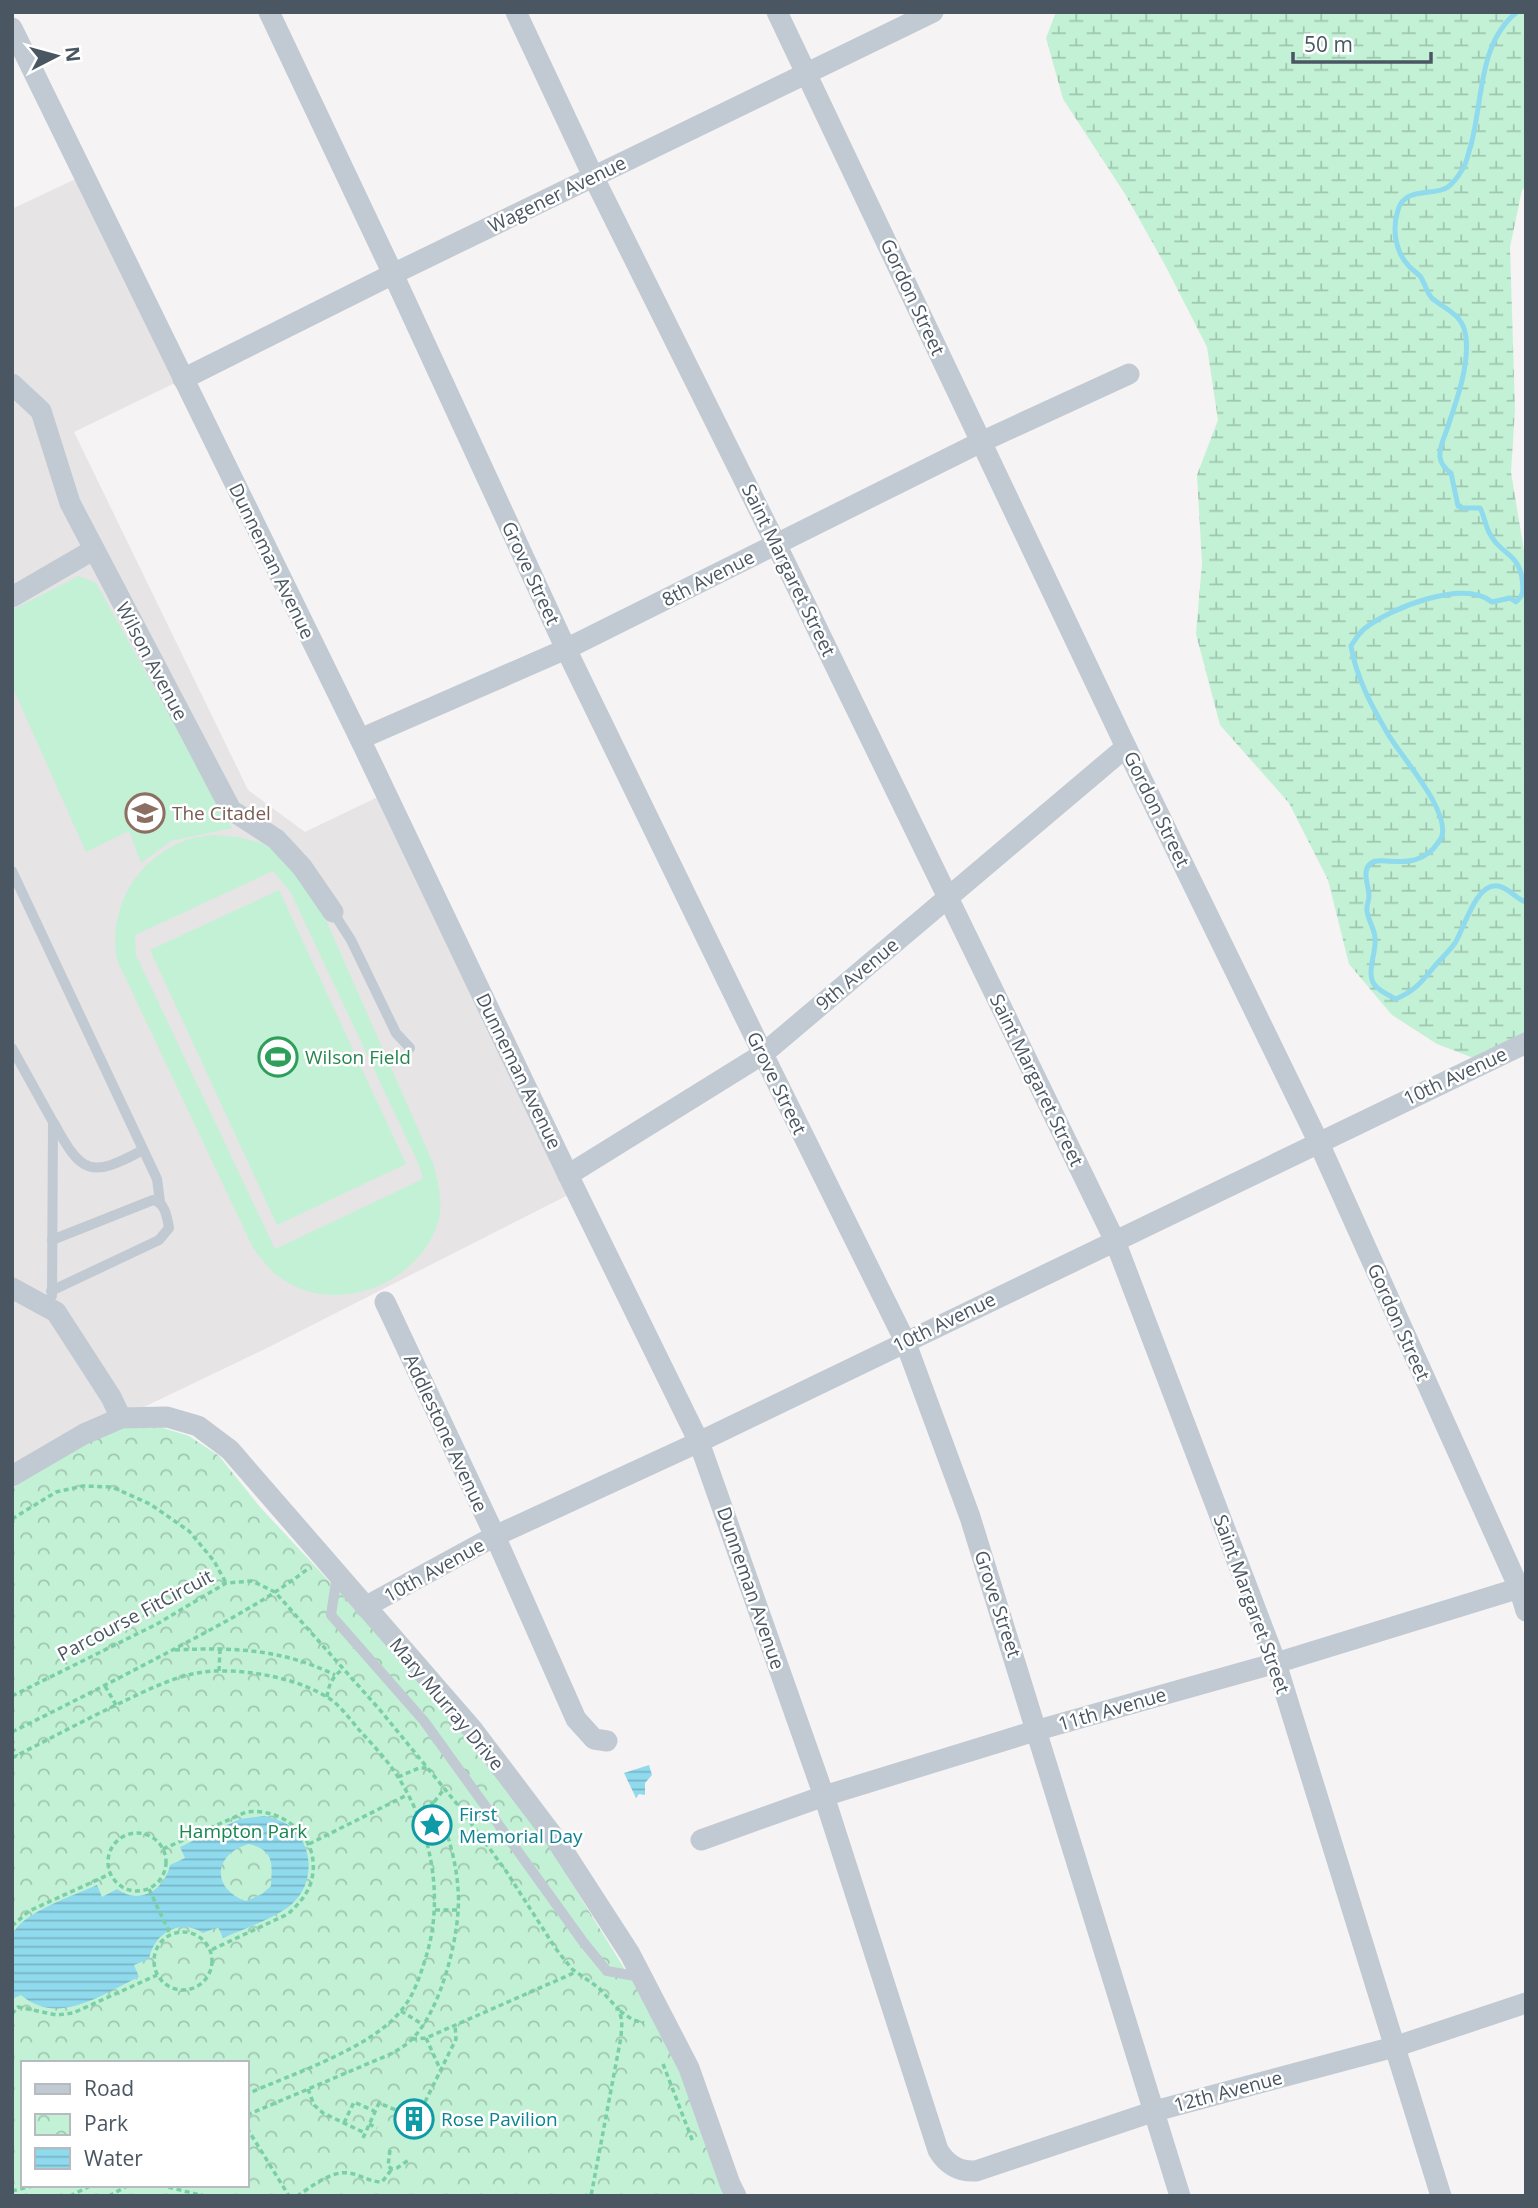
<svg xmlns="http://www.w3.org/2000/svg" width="1538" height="2208" font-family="'Open Sans',sans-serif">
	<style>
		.education { fill: #e6e4e5 }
		.wetland { fill: url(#wetland-marsh) }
		.park { fill: url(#park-crowns); fill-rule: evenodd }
		.pitch { fill: #c3f1d5; fill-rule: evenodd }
		.water { fill: url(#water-rules); fill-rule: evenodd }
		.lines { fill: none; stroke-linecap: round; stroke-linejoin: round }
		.stream { stroke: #90daee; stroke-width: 5 }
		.path { stroke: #7ad0a6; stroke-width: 3.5; stroke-dasharray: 5 3.5; stroke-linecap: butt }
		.lane { stroke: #c1cad2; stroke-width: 10 }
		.street { stroke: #c1cad2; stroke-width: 21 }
		.labels { text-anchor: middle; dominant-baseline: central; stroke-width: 5; stroke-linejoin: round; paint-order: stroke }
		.street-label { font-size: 19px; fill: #4a5661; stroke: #fff }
		.education-label { font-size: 19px; fill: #785e54; stroke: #fff; text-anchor: start }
		.leisure-label { font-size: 19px; fill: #27864d; stroke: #fff; text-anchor: start }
		.culture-label { font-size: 19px; fill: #0d838f; stroke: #fff; text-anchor: start }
		.park-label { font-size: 19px; fill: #17864f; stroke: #fff }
	</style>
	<defs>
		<pattern id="wetland-marsh" width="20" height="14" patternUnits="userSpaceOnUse" patternTransform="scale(1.75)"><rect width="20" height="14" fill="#c3f1d5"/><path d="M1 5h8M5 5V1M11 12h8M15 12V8" fill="none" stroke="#a0c6b0"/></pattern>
		<pattern id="park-crowns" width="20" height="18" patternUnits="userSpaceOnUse" patternTransform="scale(1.75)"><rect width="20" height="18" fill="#c3f1d5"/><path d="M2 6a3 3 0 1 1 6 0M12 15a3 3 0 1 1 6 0" fill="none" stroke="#a0c6b0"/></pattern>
		<pattern id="water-rules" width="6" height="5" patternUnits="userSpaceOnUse" patternTransform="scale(1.75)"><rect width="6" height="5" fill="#90daee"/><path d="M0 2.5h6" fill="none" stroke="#78b4c4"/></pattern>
	</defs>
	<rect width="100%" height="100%" fill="#f5f3f3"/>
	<polygon class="education" points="84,175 183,379 74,432 248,790 305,832 386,793 576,1191 265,1349 121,1418 12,1476 12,209"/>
	<polygon class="wetland" points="1056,12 1526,12 1526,186 1522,190 1510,247 1515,410 1511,472 1526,563 1526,1043 1484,1062 1437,1044 1392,1015 1349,964 1328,880 1289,803 1220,725 1196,634 1202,563 1197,475 1218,420 1207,347 1164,263 1125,194 1063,99 1046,38"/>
	<path class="park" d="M160 1427 189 1436 219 1456 260 1507 355 1609 450 1717 545 1840 648 2007 677 2062 725 2196H12V1488L96 1438 117 1428ZM23 2063H247V2185H23Z"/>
	<g class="pitch">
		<polygon points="79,576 96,583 232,828 171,841 141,863 129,831 86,852 12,686 12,610"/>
		<path d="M211 835 237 837 262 843 283 856 318 902 433 1163C439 1185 445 1209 435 1231 409 1289 331 1316 278 1276 268 1269 260 1257 253 1248L117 960C108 909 135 860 184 841 192 837 202 837 211 835ZM273 871 291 893 419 1165 423 1179 275 1249 136 955 135 935Z"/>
		<polygon points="279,890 406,1164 277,1225 150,950"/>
	</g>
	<g class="water">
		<polygon points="649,1765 652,1775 645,1783 645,1795 639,1794 636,1798 624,1773"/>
		<path d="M264 1816C273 1818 283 1821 290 1826 314 1845 315 1883 292 1904 276 1918 243 1929 223 1938L218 1927 203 1933C180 1918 154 1933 149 1959L134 1965 139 1977C102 1994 58 2027 21 1995L12 1999C12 1986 9 1944 13 1934 22 1912 76 1895 97 1885L102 1897 117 1889C140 1906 165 1889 170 1865L185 1858 180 1847 240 1819ZM249 1844C275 1851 272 1864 271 1886L262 1894 246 1901C211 1889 213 1854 249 1844Z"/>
	</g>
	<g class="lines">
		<path class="stream" d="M1517 12C1478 43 1483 101 1471 145 1468 153 1467 163 1462 170 1459 175 1453 183 1448 187 1433 197 1405 186 1398 210 1392 228 1395 251 1408 265 1411 269 1416 272 1420 276 1425 283 1427 294 1433 299 1448 311 1464 315 1466 338 1469 366 1457 400 1448 426 1445 437 1439 445 1440 457 1441 465 1445 469 1451 473L1458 506 1462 508H1480C1485 517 1485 526 1490 534 1499 553 1518 553 1522 578 1523 589 1525 594 1516 602L1510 598 1492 602C1463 579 1390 608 1364 629 1359 633 1355 640 1351 646 1356 677 1372 707 1388 734 1402 758 1449 809 1442 836 1441 840 1436 845 1433 849 1409 873 1379 853 1369 865 1362 873 1369 886 1369 896 1369 901 1366 906 1367 911 1368 920 1374 928 1375 937 1377 951 1366 972 1374 984 1379 991 1388 995 1396 999 1414 991 1421 983 1433 968 1440 959 1448 953 1455 943 1464 929 1476 882 1498 886 1508 887 1516 899 1526 902"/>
		<g class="path">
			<polyline points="12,1519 56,1492 83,1486 112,1487 150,1504 189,1531 214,1561 226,1583"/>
			<path d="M175 1650C233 1647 282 1649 335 1675"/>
			<polyline points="219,1671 220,1649"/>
			<polyline points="105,1686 116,1705"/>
			<polyline points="12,1696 157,1624 226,1583 252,1581 275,1592 380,1710 457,1804 506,1871 556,1949 572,1969 599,1988 619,2010 622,2021 621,2037 591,2196"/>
			<path d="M327 1697C329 1684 332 1677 343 1669"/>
			<path d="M12 1732C69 1704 125 1675 180 1646 225 1622 269 1599 309 1568"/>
			<polyline points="12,1747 17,1756"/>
			<path d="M12 1758C47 1740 81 1722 116 1705 148 1690 180 1672 216 1671 253 1670 302 1679 333 1701 343 1709 352 1722 361 1732 374 1746 388 1761 398 1777 432 1830 445 1900 425 1960 419 1979 413 1997 400 2012 369 2049 292 2074 247 2094"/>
			<polyline points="398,1777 419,1768 428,1768"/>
			<polyline points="416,1813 434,1802"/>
			<circle cx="137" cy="1862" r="29"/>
			<polyline points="309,1844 407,1795"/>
			<path d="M163 1849 246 1812C283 1807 321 1838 312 1878 309 1893 299 1904 288 1914L211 1950"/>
			<polyline points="149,1889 170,1934"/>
			<polyline points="435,1910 457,1910"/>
			<polyline points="12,1926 29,1911 110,1874"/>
			<circle cx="183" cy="1961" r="29"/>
			<polyline points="401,2011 422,2024"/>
			<polyline points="620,2011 633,2020 644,2023"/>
			<polyline points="12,2014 18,2007 57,2015 73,2013 157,1975"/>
			<polyline points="426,2038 441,2071"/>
			<polyline points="412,2039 426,2038 576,1972"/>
			<polyline points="663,2064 693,2142"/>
			<polyline points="308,2089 314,2105 323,2113 365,2133"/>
			<polyline points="425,2102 456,2039 455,2024"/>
			<path d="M247 2115 393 2053C399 2049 406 2045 411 2040 441 2012 462 1930 458 1889 456 1859 447 1829 434 1802L445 1788"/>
			<polyline points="344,2123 354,2102 374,2111"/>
			<polyline points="369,2124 377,2128"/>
			<polyline points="247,2128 289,2196"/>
			<polyline points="363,2138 379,2103 396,2110"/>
			<polyline points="390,2150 388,2166 392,2169 397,2168 410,2159"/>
			<polyline points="160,2185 204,2196"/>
			<polyline points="12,2191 37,2185"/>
			<polyline points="70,2196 92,2185"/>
			<polyline points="109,2196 129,2185"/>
			<path d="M297 2196C311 2187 332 2170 349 2173 361 2175 370 2182 382 2182L392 2169"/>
		</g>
		<g class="lane">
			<polyline points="12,871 157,1179 160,1202"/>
			<polyline points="333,912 351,940 396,1033 410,1048"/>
			<polyline points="12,1048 53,1122 52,1296"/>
			<path d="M54 1123C82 1175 91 1178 143 1150"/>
			<path d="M51 1291 159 1240 169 1228C167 1217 165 1202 153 1200L52 1240"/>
			<polyline points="337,1575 331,1615 424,1721 584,1943 607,1971 641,1977"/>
		</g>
		<g class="street">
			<polyline points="269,12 393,274 566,649 763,1054 905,1341 970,1517 1180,2196"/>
			<polyline points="516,12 593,176 776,544 1115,1241 1276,1663 1441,2196"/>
			<polyline points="777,12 1126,747 1318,1141 1519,1588 1526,1611"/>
			<path d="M12 28 360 739 568 1175 699 1442 824 1796 938 2150C947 2165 959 2172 976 2171L1155 2111 1394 2047 1526 2003"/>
			<polyline points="183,379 393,274 933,12"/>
			<polyline points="12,384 41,411 70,503 231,810 276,839 302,867 333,912"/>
			<polyline points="12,597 93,550"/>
			<polyline points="360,739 566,649 981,442 1129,374"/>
			<polyline points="568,1175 763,1054 1126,747"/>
			<polyline points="12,1288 56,1312 111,1397 121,1418"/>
			<polyline points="385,1302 495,1536 576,1719 594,1739 607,1741"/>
			<polyline points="12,1476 84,1434 121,1418 167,1417 198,1426 230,1450 473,1730 557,1841 630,1954 689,2068 730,2184 736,2196"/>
			<polyline points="365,1607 495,1536 699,1442 1526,1043"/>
			<polyline points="701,1840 824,1796 1038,1730 1276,1663 1526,1586"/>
		</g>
	</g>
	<defs>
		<g id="university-ring" transform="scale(2.0125)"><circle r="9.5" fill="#fff" stroke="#8d6e63" stroke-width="1.5"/><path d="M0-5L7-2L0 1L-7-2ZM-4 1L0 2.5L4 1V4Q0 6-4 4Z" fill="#8d6e63"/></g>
		<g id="stadium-ring" transform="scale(2.0125)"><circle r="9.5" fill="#fff" stroke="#2e9e5b" stroke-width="1.5"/><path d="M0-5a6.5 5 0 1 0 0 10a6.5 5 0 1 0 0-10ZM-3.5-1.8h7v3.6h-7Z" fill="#2e9e5b"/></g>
		<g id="sight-ring" transform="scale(2.0125)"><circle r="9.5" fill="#fff" stroke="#0f9aa8" stroke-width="1.5"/><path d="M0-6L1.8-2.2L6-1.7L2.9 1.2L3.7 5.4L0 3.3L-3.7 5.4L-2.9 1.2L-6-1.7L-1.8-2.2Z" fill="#0f9aa8"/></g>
		<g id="building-ring" transform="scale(2.0125)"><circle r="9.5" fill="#fff" stroke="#0f9aa8" stroke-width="1.5"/><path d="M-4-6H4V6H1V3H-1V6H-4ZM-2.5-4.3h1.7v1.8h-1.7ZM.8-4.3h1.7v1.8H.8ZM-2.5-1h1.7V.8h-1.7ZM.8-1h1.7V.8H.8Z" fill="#0f9aa8"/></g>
	</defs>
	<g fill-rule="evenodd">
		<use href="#university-ring" x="145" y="813"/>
		<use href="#stadium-ring" x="278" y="1057"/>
		<use href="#sight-ring" x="432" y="1825"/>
		<use href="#building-ring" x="414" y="2119"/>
	</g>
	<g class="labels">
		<g class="street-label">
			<text transform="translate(557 194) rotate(-26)">Wagener Avenue</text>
			<text transform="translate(913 297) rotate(65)">Gordon Street</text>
			<text transform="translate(272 561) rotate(64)">Dunneman Avenue</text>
			<text transform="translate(789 570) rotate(64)">Saint Margaret Street</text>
			<text transform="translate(531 573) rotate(65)">Grove Street</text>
			<text transform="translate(708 578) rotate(-27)">8th Avenue</text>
			<text transform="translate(152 661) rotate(62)">Wilson Avenue</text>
			<text transform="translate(1157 809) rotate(64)">Gordon Street</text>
			<text transform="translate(857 974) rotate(-40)">9th Avenue</text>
			<text transform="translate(519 1071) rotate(64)">Dunneman Avenue</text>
			<text transform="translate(1455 1076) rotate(-25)">10th Avenue</text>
			<text transform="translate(1037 1080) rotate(64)">Saint Margaret Street</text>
			<text transform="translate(777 1083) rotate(64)">Grove Street</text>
			<text transform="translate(944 1322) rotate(-26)">10th Avenue</text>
			<text transform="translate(1399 1322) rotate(66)">Gordon Street</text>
			<text transform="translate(446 1433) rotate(65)">Addlestone Avenue</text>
			<text transform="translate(434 1570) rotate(-29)">10th Avenue</text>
			<text transform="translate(751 1588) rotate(71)">Dunneman Avenue</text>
			<text transform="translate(998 1604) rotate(72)">Grove Street</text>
			<text transform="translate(1252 1604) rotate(70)">Saint Margaret Street</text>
			<text transform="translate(135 1615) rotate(-28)">Parcourse FitCircuit</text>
			<text transform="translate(447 1704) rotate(50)">Mary Murray Drive</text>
			<text transform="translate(1112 1709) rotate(-16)">11th Avenue</text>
			<text transform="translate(1228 2091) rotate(-15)">12th Avenue</text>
		</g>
		<g class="education-label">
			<text x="172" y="813">The Citadel</text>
		</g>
		<g class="leisure-label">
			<text x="305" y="1057">Wilson Field</text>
		</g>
		<g class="culture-label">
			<text x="459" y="1814">First<tspan x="459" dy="22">Memorial Day</tspan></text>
			<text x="441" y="2119">Rose Pavilion</text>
		</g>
		<g class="park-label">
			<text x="243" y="1831">Hampton Park</text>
		</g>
	</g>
	<rect width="1538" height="2208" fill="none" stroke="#4a5661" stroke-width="28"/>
	<rect x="21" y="2061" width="228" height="126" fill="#ffffff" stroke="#b7bbc0" stroke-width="2"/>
	<rect x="35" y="2084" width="35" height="10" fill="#c1cad2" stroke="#b7bbc0" stroke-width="2"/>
	<text x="84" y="2096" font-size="21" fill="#4a5661">Road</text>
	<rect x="35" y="2114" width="35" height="21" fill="url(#park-crowns)" stroke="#b7bbc0" stroke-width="2"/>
	<text x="84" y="2131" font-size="21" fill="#4a5661">Park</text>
	<rect x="35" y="2148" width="35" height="21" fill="url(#water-rules)" stroke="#b7bbc0" stroke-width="2"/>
	<text x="84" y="2166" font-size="21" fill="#4a5661">Water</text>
	<g transform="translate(56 56) rotate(84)" stroke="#ffffff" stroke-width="5" paint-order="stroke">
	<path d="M0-5L12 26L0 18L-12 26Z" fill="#4a5661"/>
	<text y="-10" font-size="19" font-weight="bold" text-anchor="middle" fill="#4a5661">N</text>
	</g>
	<path d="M1293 52v10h138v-10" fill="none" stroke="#4a5661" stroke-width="3.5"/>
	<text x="1304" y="52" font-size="21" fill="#4a5661" stroke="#ffffff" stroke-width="5" paint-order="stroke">50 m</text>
</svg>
